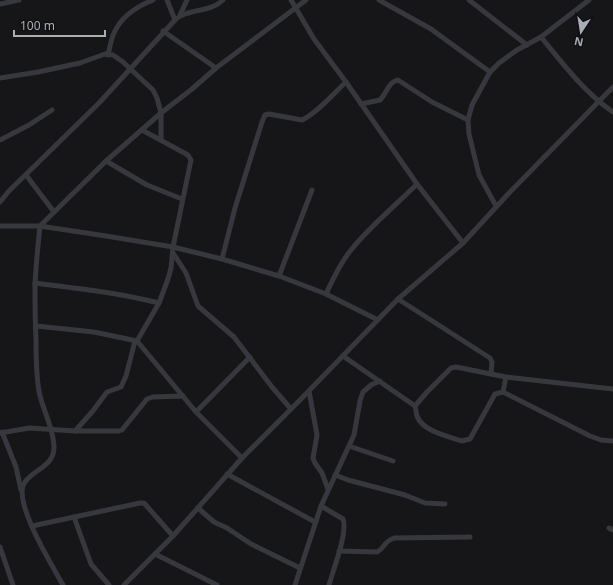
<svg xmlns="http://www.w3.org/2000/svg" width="613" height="585" font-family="'Noto Sans',sans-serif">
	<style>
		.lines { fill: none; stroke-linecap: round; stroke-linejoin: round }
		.minor { stroke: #37383d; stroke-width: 5 }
	</style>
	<rect width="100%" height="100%" fill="#161618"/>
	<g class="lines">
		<g class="minor">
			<polyline points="291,0 314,39 346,82 417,184 463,243"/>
			<polyline points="379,0 431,29 490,72"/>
			<polyline points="469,0 527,45"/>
			<polyline points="0,4 19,0"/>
			<polyline points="180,15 187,0"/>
			<path d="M175 20C188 8 210 13 223 0"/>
			<polyline points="163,31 216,68"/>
			<path d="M541 37C563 64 585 93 613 112"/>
			<path d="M108 55C110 47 111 39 114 33 121 17 138 6 153 0"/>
			<polyline points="0,78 38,72 80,63 105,54 113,55 123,62 153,90 157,98 161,113 161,140"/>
			<path d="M361 104 380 100C387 93 388 82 398 80L432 102 468 120"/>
			<polyline points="142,130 188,155 191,160 173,247 171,268 168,279 159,303 137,341 196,412 242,458"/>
			<polyline points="0,140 29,125 52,110"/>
			<polyline points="106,161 147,185 182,199"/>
			<polyline points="26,175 54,212"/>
			<polyline points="0,202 9,191 99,103 175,20 167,0"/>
			<polyline points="496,206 479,175 469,134 468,120 472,105 490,72 499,63 517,50 541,37 589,0"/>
			<polyline points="0,226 40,226 106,236 173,247 222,259 279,276 326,294 378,320"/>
			<polyline points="173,253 186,273 198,306 234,337 272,387 291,409"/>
			<path d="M222 259 235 208 262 122 265 115 269 114 302 120C317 113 333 94 346 82"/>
			<polyline points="279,276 312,190"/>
			<path d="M35 283C76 288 119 293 159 303"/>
			<path d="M326 294C333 279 340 263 351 250 370 226 395 206 417 184"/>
			<polyline points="398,299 490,358 492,362 491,374"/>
			<polyline points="36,326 94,332 137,341"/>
			<polyline points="343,356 415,406 427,392 451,368 456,367 506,377 613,389"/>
			<polyline points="309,391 317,435 313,458 315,463 322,473 328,489"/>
			<polyline points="503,392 506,377"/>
			<path d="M415 406C416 409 416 413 417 416 423 432 448 436 462 441L470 439 495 394 503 392 590 436 601 440 613 441"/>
			<polyline points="196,412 250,357"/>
			<polyline points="75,431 119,431 122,430 147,399 153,397 183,396"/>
			<polyline points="2,432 16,467 21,490"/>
			<polyline points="0,433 29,428 75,431 92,412 107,392 121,387 126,376 135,341"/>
			<polyline points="349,446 393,461"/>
			<polyline points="227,474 315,522"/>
			<polyline points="335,475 348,480 405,495 425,503 445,504"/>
			<path d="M321 506 343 519C348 533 333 570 329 585"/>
			<polyline points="198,508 214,522 227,528 251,544 300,568"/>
			<polyline points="74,517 91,564 109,585"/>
			<polyline points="32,526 140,503 144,503 173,536"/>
			<polyline points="609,528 613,530"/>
			<polyline points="0,547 13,585"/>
			<path d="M339 551 377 552C385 548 383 542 394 538L470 537"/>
			<polyline points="155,554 217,585"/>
			<path d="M63 585C53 567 11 500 25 482 34 469 55 466 54 446 53 426 42 409 39 391 36 374 36 356 36 339 35 321 35 302 35 284 36 265 38 245 40 226L106 161 161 113 192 89 216 68 306 0"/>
			<polyline points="124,585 173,536 242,458 300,400 398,299 463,243 510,192 613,87"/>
			<polyline points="295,585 321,506 354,435 360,401 363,392 371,385 380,381"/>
		</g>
	</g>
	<g transform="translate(581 32) rotate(192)" stroke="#111113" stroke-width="3" paint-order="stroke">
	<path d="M0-3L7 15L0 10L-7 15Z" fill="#a8adb8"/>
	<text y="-6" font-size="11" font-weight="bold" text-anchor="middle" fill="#a8adb8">N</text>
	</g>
	<path d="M14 30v6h91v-6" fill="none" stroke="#a8adb8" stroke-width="2"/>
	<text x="20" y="30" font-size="12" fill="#a8adb8" stroke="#111113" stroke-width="3" paint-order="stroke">100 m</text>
</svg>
